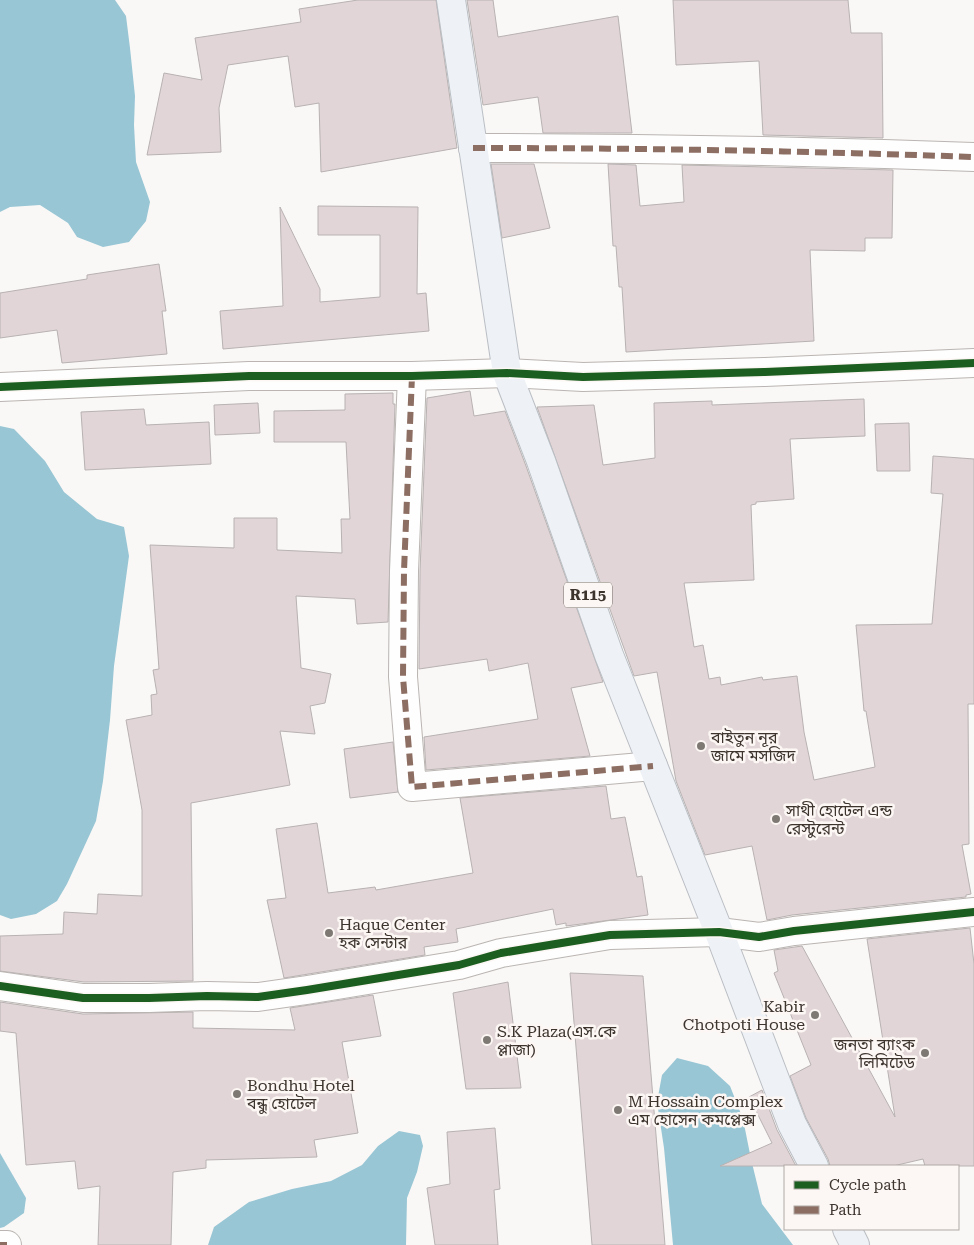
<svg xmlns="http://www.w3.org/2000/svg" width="974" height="1245" font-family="'Roboto Serif','Noto Sans Bengali',serif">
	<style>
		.water { fill: #98c6d5 }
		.building { fill: #e1d5d7; stroke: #b8b2b2 }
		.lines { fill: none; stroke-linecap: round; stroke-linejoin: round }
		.street-casing { stroke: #bab5b2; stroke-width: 30 }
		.primary-casing { stroke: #babfc5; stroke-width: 30 }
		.street { stroke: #fefefe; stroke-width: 28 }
		.primary { stroke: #eef1f5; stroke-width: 28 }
		.quiet { stroke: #8d6e63; stroke-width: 6; stroke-dasharray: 12 6; stroke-linecap: butt }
		.cycleway-casing { stroke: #fcf7f4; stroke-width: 11 }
		.cycleway { stroke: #1b5e20; stroke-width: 8 }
		.poi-dot { fill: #7f7974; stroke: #fcf7f4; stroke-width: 2 }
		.labels { text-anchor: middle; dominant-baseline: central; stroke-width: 5; stroke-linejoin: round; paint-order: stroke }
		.shield { fill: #fcf7f4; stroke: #766e69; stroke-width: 1 }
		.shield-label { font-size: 15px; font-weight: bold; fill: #3d342e }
		.poi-label { font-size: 16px; fill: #3d342e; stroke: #fcf7f4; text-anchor: start }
	</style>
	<rect width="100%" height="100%" fill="#faf8f6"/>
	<g class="water">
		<polygon points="0,0 115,0 126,16 130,48 135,96 134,125 136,162 150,202 146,221 129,242 103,247 77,237 68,223 40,205 10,207 0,212"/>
		<polygon points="0,426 14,429 45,461 64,492 97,519 124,527 129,556 114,666 110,720 103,781 96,821 67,884 57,901 36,914 11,919 0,915"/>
		<polygon points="677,1058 708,1066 730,1086 743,1119 751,1159 762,1204 793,1245 673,1245 664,1148 657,1102 662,1075"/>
		<polygon points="399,1131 420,1135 423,1146 417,1172 407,1198 406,1245 208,1245 214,1227 249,1202 292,1189 331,1181 362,1165 378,1146"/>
		<polygon points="0,1153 26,1198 24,1213 4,1227 0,1228"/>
	</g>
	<g class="building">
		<polygon points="358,0 436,0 457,148 321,172 319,103 295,107 288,56 228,65 219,108 221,152 147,155 164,73 202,80 195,38 301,22 299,9"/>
		<polygon points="467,0 493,0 498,37 618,16 632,133 543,133 538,97 483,105"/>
		<polygon points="673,0 848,0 851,33 882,33 883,138 763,135 759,61 676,65"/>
		<polygon points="491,164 534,164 550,228 502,238"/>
		<polygon points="608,164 636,165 640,206 684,202 682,165 893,170 892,238 865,238 865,251 810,250 814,341 626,352 622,287 619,287 616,246 613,246"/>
		<polygon points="318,206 418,207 417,294 426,293 429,331 223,349 220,311 283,306 280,207 320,289 320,302 380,297 380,235 318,235"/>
		<polygon points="159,264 166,311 162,311 167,354 62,363 57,330 0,338 0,293 87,279 87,275"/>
		<polygon points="470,391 474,416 505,411 526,466 603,682 571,688 590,756 426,770 424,737 538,719 528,663 489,671 487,659 419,669 420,571 427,398"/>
		<polygon points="393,393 393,404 395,404 388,622 357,624 355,599 296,596 301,668 331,674 325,703 310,706 315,734 280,731 290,785 191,803 193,981 84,982 0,971 0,936 63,934 64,912 97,914 98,894 142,896 142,810 126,720 152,715 151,695 157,694 153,670 159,669 150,545 234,548 234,518 277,518 277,550 342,553 341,519 350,519 346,442 274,442 274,411 345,410 345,394"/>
		<polygon points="864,399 865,436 790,439 794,499 756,502 756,504 751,505 754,580 684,583 694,647 703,645 709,679 720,677 721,685 762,677 763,680 797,676 804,732 814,780 875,767 866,711 864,711 856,625 932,624 943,494 931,493 933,456 974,459 974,704 968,704 969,844 962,845 971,894 966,895 966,897 792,915 767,920 752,846 705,855 676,781 657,672 634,676 537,407 594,405 603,465 655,458 654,403 712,401 712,405"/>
		<polygon points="258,403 260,433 215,435 214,405"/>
		<polygon points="144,409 146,425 209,422 211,464 85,470 81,412"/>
		<polygon points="909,423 910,471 877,471 875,424"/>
		<polygon points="393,742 398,792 350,798 344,749"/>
		<polygon points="606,786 611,819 625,817 637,877 642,876 648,915 566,926 566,923 556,925 553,909 456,929 458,942 424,947 425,955 284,978 267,900 286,898 276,829 317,823 328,893 375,887 376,890 473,873 460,798"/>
		<polygon points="970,928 974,964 974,1166 925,1166 923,1159 893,1166 830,1166 828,1159 806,1118 790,1076 811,1065 774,973 778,971 774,950 802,946 895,1117 867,939"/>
		<polygon points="570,973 643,976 665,1245 592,1245"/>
		<polygon points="508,982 521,1088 466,1089 453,993"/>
		<polygon points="373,995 381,1036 342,1042 358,1133 314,1140 317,1157 206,1160 206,1168 173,1172 171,1245 98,1245 100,1186 78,1189 75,1161 26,1165 16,1033 0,1031 0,1002 83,1014 193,1012 193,1028 295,1030 290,1008"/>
		<polygon points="762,1090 777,1130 796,1166 720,1166 772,1143 749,1097"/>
		<polygon points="495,1128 500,1189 494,1190 498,1245 435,1245 427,1188 450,1184 447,1132"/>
	</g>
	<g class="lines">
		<g class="street-casing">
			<g id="street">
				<path d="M473 148C640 148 807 151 974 157"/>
				<polyline points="412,376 404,571 403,677 412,787 653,766"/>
				<polyline points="0,387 249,376 412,376 507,373 583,377 765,372 974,363"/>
				<polyline points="0,986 83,998 149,998 207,996 258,997 307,990 459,965 501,953 610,935 719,932 759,937 794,931 974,912"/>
				<polyline points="0,1245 7,1245"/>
			</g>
		</g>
		<g class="primary-casing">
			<g id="primary">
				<polyline points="451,0 507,373 541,461 609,655 719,932 792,1124 814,1166"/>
				<polyline points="847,1229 855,1245"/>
			</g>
		</g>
		<use href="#street" class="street"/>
		<use href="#primary" class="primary"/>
		<g class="quiet">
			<path d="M473 148C640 148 807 151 974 157"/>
			<polyline points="412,376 404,571 403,677 412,787 653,766"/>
			<polyline points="0,1245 7,1245"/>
		</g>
		<g class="cycleway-casing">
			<g id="cycleway">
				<polyline points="0,387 249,376 412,376 507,373 583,377 765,372 974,363"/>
				<polyline points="0,986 83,998 149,998 207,996 258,997 307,990 459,965 501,953 610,935 719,932 759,937 794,931 974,912"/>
			</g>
		</g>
		<use href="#cycleway" class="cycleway"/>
	</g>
	<g class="poi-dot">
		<circle cx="701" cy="746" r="5"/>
		<circle cx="776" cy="819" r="5"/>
		<circle cx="329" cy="933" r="5"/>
		<circle cx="815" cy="1015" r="5"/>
		<circle cx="487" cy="1040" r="5"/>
		<circle cx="925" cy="1053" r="5"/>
		<circle cx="237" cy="1094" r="5"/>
		<circle cx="618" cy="1110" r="5"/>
	</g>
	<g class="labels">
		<rect class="shield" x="564" y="582.5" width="48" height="25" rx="4"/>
		<g class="shield-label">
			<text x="588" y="595">R115</text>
		</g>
		<g class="poi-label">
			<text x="711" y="737">বাইতুন নূর<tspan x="711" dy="18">জামে মসজিদ</tspan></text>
			<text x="786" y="810">সাথী হোটেল এন্ড<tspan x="786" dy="18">রেস্টুরেন্ট</tspan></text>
			<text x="339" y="924">Haque Center<tspan x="339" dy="18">হক সেন্টার</tspan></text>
			<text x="805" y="1006" text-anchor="end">Kabir<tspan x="805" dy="18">Chotpoti House</tspan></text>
			<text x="497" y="1031">S.K Plaza(এস.কে<tspan x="497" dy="18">প্লাজা)</tspan></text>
			<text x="915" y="1044" text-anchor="end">জনতা ব্যাংক<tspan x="915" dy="18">লিমিটেড</tspan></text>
			<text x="247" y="1085">Bondhu Hotel<tspan x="247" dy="18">বন্ধু হোটেল</tspan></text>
			<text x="628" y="1101">M Hossain Complex<tspan x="628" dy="18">এম হোসেন কমপ্লেক্স</tspan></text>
		</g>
	</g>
	<rect x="784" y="1165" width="175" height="65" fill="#fcf7f4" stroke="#b0a9a5"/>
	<rect x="794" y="1181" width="25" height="8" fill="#1b5e20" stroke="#b0a9a5"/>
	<text x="829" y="1190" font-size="15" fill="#3d342e">Cycle path</text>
	<rect x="794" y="1206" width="25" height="8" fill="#8d6e63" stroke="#b0a9a5"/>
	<text x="829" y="1215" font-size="15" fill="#3d342e">Path</text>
</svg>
